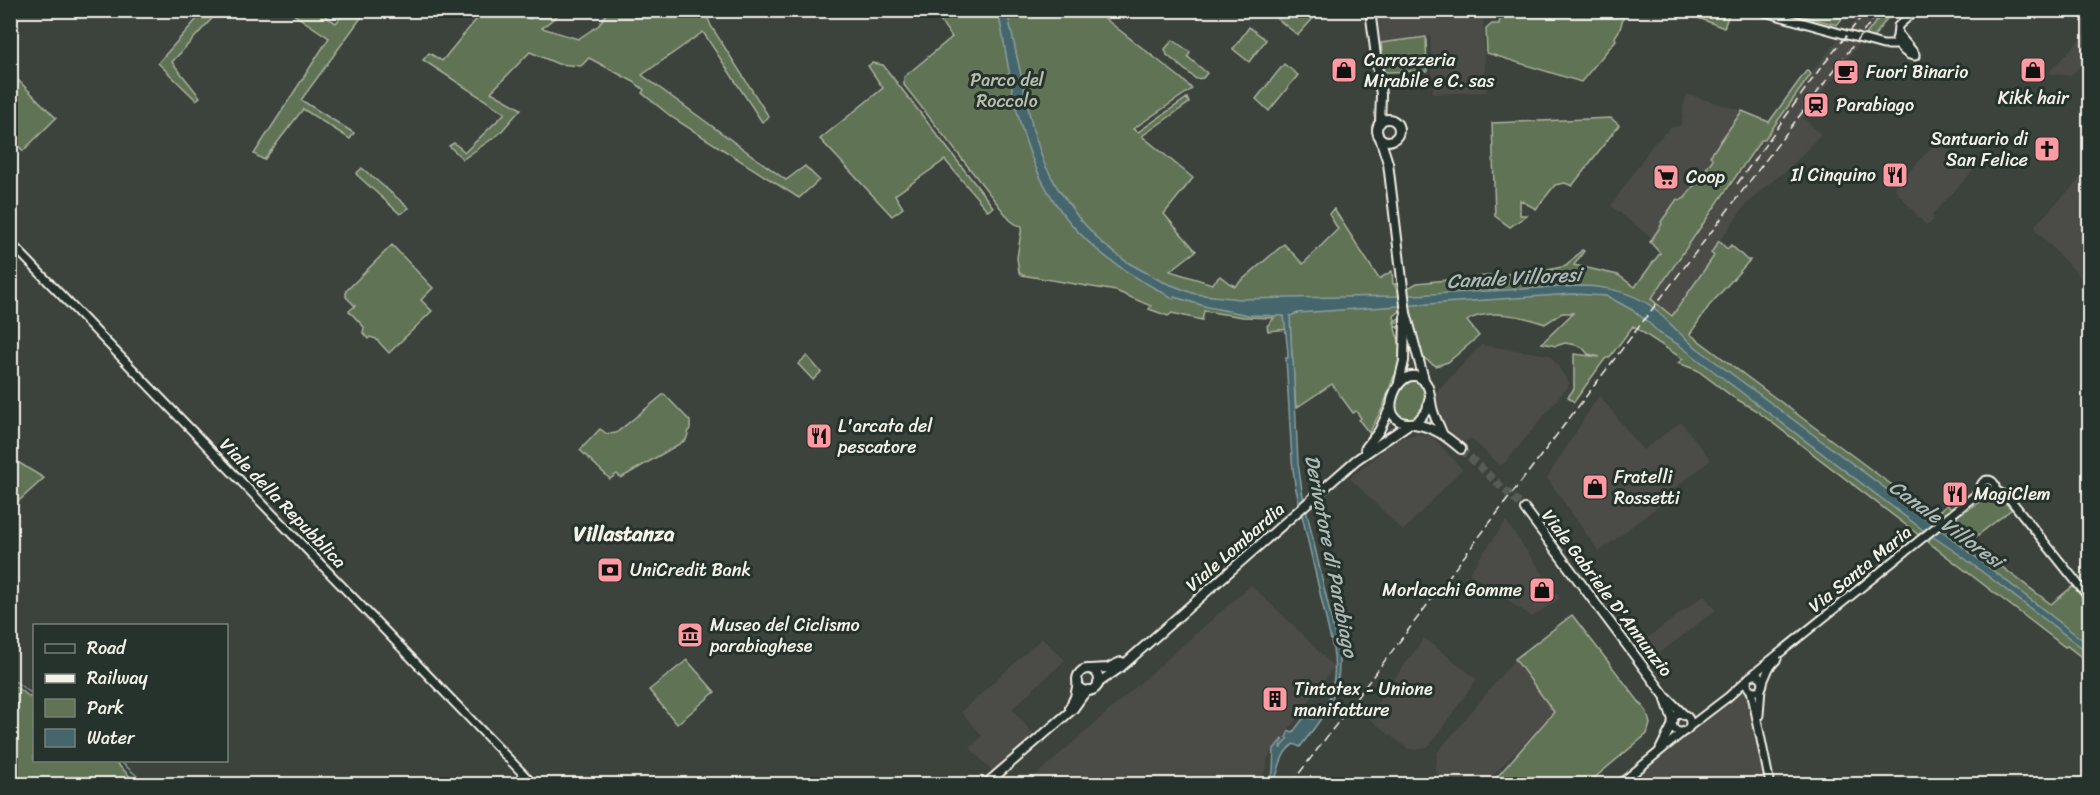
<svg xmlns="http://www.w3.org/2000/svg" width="2100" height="795" font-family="Sriracha,sans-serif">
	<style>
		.built { fill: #4c4c46 }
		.green { fill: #617355; stroke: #aab29e; stroke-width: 1.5 }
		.water { fill: #45666c; stroke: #8b9e9e; stroke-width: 1.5 }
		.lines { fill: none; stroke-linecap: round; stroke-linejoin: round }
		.stream { stroke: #8b9e9e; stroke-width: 1.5 }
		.secondary-tunnel { stroke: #585c56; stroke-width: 8; stroke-dasharray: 8 4; stroke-linecap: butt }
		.tertiary-casing { stroke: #f4f1e8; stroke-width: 11 }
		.secondary-casing { stroke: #f4f1e8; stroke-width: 12 }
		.tertiary { stroke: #26332d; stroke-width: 7 }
		.secondary { stroke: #26332d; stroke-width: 8 }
		.rail { stroke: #f4f1e8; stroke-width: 1.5; stroke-dasharray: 9 4.5; stroke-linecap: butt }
		.labels { text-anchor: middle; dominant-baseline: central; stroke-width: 6; stroke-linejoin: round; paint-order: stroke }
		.poi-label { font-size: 18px; fill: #f4f1e8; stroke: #26332d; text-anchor: start }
		.park-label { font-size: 18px; fill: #b9bfad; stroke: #26332d }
		.street-label { font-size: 18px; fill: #f4f1e8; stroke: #26332d }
		.water-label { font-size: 20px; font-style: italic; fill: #aeb9b6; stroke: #26332d }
		.quarter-label { font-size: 21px; font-weight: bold; fill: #f4f1e8; stroke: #26332d }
	</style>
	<rect width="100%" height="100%" fill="#3c423c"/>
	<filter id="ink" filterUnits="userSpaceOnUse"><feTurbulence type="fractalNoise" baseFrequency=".0167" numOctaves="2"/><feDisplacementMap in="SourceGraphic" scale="12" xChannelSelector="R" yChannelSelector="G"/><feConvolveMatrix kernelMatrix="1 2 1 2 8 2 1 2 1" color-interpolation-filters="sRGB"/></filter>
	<g filter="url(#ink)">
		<g class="built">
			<polygon points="1371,11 1483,11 1486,92 1433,94 1430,34 1429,37 1375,44"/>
			<polygon points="1864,11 1884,11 1865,36 1848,30"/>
			<polygon points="2088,31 2089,58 2070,76 2048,73"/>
			<polygon points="1843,36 1861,41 1803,118 1821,134 1789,169 1766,186 1744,207 1711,253 1715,256 1672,316 1651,299 1819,63 1840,37"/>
			<polygon points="1687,94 1742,111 1710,156 1713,158 1685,198 1681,200 1677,199 1652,238 1611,206 1653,144 1670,128 1679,126 1682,122 1683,106"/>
			<polygon points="1938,140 1973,171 1932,215 1934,220 1928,225 1925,224 1895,190 1896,186"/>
			<polygon points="2089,170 2089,286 2036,231 2035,225"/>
			<polygon points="1481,345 1550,355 1570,384 1505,463 1500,465 1470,438 1464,443 1443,425 1435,394"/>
			<polygon points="1599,395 1643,450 1681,422 1711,460 1675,488 1661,504 1599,552 1547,478"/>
			<polygon points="1416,434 1432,436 1462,469 1403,531 1350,478 1397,439"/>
			<polygon points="1506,521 1560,598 1532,617 1469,573"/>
			<polygon points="1251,585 1293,625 1334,667 1267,759 1267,768 1256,784 1026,784"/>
			<polygon points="1704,595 1716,610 1656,656 1645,640"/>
			<polygon points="1042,638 1065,660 1012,709 1034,735 993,772 970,748 982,736 961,712"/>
			<polygon points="1424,638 1477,679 1429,746 1417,750 1408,749 1367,717"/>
			<polygon points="1515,659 1555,711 1485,784 1451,784 1436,772 1437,753"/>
			<polygon points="1746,683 1750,690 1768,776 1758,784 1621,784"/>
		</g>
		<g class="green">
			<polygon points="484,10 505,11 530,19 539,11 563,11 542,28 578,39 599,25 608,11 705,11 711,26 769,117 762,122 703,32 642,75 786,180 805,166 819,180 799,198 673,118 642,93 644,90 634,82 589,58 581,66 558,64 530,52 491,92 521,109 499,134 463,159 449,146 454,143 465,152 505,113 423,60 429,53 442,61"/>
			<polygon points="204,11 219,11 172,62 200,97 196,100 158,63"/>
			<polygon points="289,11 329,11 325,16 336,23 346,11 366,11 301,100 354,133 350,139 303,109 264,160 254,154 329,38"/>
			<path d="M933 11H1095L1182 79 1192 89 1133 129 1138 132 1187 98 1189 103 1142 136 1193 178 1164 214 1196 251 1170 271 1212 284 1220 276 1229 283 1235 286 1284 244 1303 264 1338 229 1329 214 1334 209 1379 279 1392 271 1393 284H1396L1395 286 1399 291V295L1407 294 1408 288 1417 283 1548 270 1566 266 1582 250 1584 251 1574 265 1618 275 1635 287 1660 253 1650 242 1662 224 1661 222 1677 199 1681 200 1685 198 1713 159 1710 156 1742 111 1769 122 1807 70 1811 74 1764 140H1761L1651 299 1672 316 1714 256 1711 253 1719 241 1727 249 1731 245 1747 260H1750L1709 306 1690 334 1885 480 1936 514 1947 505 1958 515 1987 498H1999L2012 509 1969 542 2051 604 2073 586 2089 605V663L2067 646 2065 647 1757 411 1733 397 1697 370 1678 363 1683 359 1633 326 1609 358H1606L1602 363 1574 402 1568 397 1574 389V354L1600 357 1588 354 1583 348 1576 345 1565 343 1556 346 1542 343 1573 313H1562L1545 324C1525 316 1485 308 1467 321L1479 336 1448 362 1436 366 1422 357 1409 310 1410 304 1402 305 1400 311 1394 316 1395 321 1403 315V323L1394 322 1395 325 1403 327V331L1395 326C1395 333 1397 334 1399 340 1403 351 1398 366 1396 376H1394L1383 407 1369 433 1359 420 1361 418 1356 411 1353 413 1332 384 1296 408 1290 329 1268 331 1267 326 1274 318 1243 317 1204 311 1202 320 1172 313 1168 316 1149 309 1151 306 1116 291 1022 275 1019 272 1017 258 1022 226 1017 225 1010 220 904 85V77L952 37Z"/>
			<polygon points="1267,11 1320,11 1298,35"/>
			<polygon points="1501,11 1501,10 1625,11 1620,29 1615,37 1616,40 1581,82 1487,53 1486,29 1492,24 1499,24"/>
			<polygon points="1681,11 1730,11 1724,28"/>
			<polygon points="1784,11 1848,11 1837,25"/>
			<polygon points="1884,11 1889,11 1891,13 1873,38 1865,36"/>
			<polygon points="1249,27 1266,40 1249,62 1233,49"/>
			<polygon points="1426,37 1427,71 1384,72 1381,43"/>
			<polygon points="1173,40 1190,52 1188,57 1207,73 1203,78 1196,79 1167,55 1165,49"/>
			<polygon points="872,63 883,65 993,207 988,211 945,160 895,195 903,208 892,216 820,139 883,88 868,66"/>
			<polygon points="1284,64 1298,75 1269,111 1256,99"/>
			<polygon points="10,72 56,118 23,151 11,138"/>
			<polygon points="1611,118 1619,125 1572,186 1565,183 1555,185 1536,209 1520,200 1520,215 1527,215 1510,227 1495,216 1492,123"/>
			<polygon points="362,168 409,208 400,214 356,174"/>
			<polygon points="392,245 433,288 421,300 432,311 389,353 376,339 370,337 368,339 363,333 364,327 349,311 355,306 346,297 346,291"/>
			<polygon points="807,356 821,372 813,380 798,364"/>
			<path d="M1409 381H1417L1425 386 1428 400 1420 417 1407 421 1399 417C1392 405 1397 388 1409 381Z"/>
			<polygon points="664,394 690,421 690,428 686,440 621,478 617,474 610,479 580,450 600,429 607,434 616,433"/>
			<polygon points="11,458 44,478 11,508"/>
			<polygon points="1572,615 1647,712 1650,724 1647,734 1587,784 1491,784 1554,712 1515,659"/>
			<polygon points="687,660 715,692 677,724 649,690"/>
			<polygon points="10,683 34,700 34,760 114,761 138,784 11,784"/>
		</g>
		<path class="water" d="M998 11H1007L1033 130 1044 163 1057 187 1078 217 1102 243 1127 262 1161 281 1195 294 1240 299 1395 296 1579 286C1604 286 1634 292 1655 309 1669 322 1681 336 1697 348L1932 523 2089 645V653L1960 555 1923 530 1679 345 1659 333 1648 322 1632 310 1607 296 1573 294 1298 313 1290 316 1292 357 1293 358 1298 463 1302 491 1338 648C1344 692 1325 714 1300 747L1294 744C1280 753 1280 768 1274 782L1272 784H1266L1273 772 1274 749 1282 739 1283 741 1280 747 1281 748 1288 739 1286 737 1289 731 1293 732 1306 715 1313 719C1334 704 1337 673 1333 649L1295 485 1292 460 1286 358H1288V353L1284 316 1248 315 1208 307 1174 297 1173 299C1169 297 1166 295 1162 292 1097 259 1051 216 1027 145 1012 103 1007 54 998 11Z"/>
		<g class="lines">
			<g class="stream">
				<polyline points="10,678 34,695"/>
				<polyline points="119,760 146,784"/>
				<polyline points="130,784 141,781"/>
			</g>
			<polyline class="secondary-tunnel" points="1461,449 1525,509"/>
			<g class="tertiary-casing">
				<g id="tertiary">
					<polyline points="1761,11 1883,45 1898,45"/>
					<path d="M1900 36 1915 54V56C1908 57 1897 46 1896 39Z"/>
					<polyline points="1897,37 1898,26 1916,10"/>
					<polyline points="10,242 533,784"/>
					<circle cx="1988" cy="487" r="7"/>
					<polyline points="1994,489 2009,498 2090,599"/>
					<circle cx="1755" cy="683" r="8"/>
					<polyline points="1751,676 1982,490"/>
					<polyline points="1763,682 1769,668 1777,659"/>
					<polyline points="1751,690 1770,784"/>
					<circle cx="1681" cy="723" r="9"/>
					<polyline points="1759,715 1761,688"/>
					<polyline points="1690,726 1728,697 1749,678"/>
					<polyline points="1660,749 1672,725"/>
					<polyline points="1620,784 1683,732"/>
				</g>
			</g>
			<g class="secondary-casing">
				<g id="secondary">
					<polyline points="1370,10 1381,95 1380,123"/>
					<circle cx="1388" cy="130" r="11"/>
					<polyline points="1380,138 1388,163 1406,313 1425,383"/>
					<polyline points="1399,382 1404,361 1405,317"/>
					<path d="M1430 396 1427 410 1417 422C1368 433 1400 352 1426 383 1431 390 1430 402 1433 411 1435 418 1439 425 1442 433"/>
					<path d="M1414 424C1434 427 1446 436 1461 449"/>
					<polyline points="1365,449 1379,431 1391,406"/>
					<polyline points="1525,509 1665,696 1684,715"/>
					<polyline points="1090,669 1108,668 1121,662"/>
					<circle cx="1088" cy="680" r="11"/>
					<polyline points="1098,683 1121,667 1356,460 1409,424"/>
					<polyline points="1666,700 1673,720"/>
					<polyline points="1070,707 1075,697 1078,682"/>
					<polyline points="986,784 1073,709 1083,695 1089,690"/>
				</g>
			</g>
			<use href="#tertiary" class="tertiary"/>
			<use href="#secondary" class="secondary"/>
			<g class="rail">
				<polyline points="1737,184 1819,70 1867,10"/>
				<polyline points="1291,784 1880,10"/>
			</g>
		</g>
	</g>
	<defs>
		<g id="shop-square" transform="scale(1.35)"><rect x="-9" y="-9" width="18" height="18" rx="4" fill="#ff9aa2" stroke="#26332d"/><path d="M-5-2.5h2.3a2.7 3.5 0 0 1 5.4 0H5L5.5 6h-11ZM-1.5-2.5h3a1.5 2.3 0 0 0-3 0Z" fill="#111"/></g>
		<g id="cafe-square" transform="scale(1.35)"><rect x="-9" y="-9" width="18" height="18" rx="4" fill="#ff9aa2" stroke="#26332d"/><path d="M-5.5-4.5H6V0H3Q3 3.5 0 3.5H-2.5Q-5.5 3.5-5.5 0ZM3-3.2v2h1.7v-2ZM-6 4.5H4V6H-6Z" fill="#111"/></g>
		<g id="station-square" transform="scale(1.35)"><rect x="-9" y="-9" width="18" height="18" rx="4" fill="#ff9aa2" stroke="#26332d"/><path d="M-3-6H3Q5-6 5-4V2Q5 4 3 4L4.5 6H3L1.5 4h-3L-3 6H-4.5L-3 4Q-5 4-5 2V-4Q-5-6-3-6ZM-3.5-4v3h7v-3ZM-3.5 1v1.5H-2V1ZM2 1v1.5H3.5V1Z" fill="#111"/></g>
		<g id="church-square" transform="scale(1.35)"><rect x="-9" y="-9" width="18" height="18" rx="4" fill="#ff9aa2" stroke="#26332d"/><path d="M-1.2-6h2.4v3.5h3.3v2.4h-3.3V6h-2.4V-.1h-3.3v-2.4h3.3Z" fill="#111"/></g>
		<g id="restaurant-square" transform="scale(1.35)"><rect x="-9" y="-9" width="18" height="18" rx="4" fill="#ff9aa2" stroke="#26332d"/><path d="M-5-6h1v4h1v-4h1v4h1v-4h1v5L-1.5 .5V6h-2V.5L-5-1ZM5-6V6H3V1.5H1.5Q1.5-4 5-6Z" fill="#111"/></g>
		<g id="supermarket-square" transform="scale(1.35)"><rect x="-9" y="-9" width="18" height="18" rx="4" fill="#ff9aa2" stroke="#26332d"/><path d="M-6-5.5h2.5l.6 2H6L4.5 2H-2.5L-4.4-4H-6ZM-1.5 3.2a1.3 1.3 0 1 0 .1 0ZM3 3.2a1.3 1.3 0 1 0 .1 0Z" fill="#111"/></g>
		<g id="bank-square" transform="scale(1.35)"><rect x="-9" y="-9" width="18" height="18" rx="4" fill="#ff9aa2" stroke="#26332d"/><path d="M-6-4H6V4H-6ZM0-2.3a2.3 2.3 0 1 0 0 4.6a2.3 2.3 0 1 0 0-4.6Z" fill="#111"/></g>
		<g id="museum-square" transform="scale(1.35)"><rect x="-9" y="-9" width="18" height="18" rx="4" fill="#ff9aa2" stroke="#26332d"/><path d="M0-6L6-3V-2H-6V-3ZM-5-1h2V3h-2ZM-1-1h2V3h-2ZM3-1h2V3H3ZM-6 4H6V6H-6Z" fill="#111"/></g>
		<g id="building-square" transform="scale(1.35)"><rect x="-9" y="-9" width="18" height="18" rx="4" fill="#ff9aa2" stroke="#26332d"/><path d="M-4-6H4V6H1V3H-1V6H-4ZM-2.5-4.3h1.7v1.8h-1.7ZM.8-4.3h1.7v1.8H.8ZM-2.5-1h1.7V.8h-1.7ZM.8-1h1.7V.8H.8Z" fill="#111"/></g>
	</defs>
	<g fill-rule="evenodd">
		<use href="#shop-square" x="1344" y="70"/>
		<use href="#shop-square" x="2033" y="70"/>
		<use href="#cafe-square" x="1846" y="72"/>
		<use href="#station-square" x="1816" y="105"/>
		<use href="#church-square" x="2047" y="149"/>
		<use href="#restaurant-square" x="1895" y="175"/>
		<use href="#supermarket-square" x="1666" y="177"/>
		<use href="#restaurant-square" x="819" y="436"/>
		<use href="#shop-square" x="1595" y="487"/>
		<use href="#restaurant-square" x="1955" y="494"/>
		<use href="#bank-square" x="610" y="570"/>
		<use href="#shop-square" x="1542" y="590"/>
		<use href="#museum-square" x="690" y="635"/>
		<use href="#building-square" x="1275" y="699"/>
	</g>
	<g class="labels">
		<g class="poi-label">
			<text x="1364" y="60">Carrozzeria<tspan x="1364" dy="21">Mirabile e C. sas</tspan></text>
			<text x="1866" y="72">Fuori Binario</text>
			<text x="2033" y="98" text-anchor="middle">Kikk hair</text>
			<text x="1836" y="105">Parabiago</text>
			<text x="2028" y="139" text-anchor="end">Santuario di<tspan x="2028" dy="21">San Felice</tspan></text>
			<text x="1876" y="175" text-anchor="end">Il Cinquino</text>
			<text x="1686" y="177">Coop</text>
			<text x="838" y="426">L'arcata del<tspan x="838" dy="21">pescatore</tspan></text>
			<text x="1614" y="477">Fratelli<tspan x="1614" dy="21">Rossetti</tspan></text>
			<text x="1974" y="494">MagiClem</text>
			<text x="630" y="570">UniCredit Bank</text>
			<text x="1522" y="590" text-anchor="end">Morlacchi Gomme</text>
			<text x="710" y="625">Museo del Ciclismo<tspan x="710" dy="21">parabiaghese</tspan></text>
			<text x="1294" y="689">Tintotex - Unione<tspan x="1294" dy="21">manifatture</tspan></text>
		</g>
		<g class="park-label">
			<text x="1007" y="80">Parco del<tspan x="1007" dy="21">Roccolo</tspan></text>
		</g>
		<g class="street-label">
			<text transform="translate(283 503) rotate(46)">Viale della Repubblica</text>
			<text transform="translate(1235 547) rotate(-41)">Viale Lombardia</text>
			<text transform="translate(1860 569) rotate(-39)">Via Santa Maria</text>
			<text transform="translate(1607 593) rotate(53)">Viale Gabriele D'Annunzio</text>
		</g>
		<g class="water-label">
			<text transform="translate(1514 278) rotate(-3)">Canale Villoresi</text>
			<text transform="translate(1946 524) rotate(36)">Canale Villoresi</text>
			<text transform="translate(1331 556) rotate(79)">Derivatore di Parabiago</text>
		</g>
		<g class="quarter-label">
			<text x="624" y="534">Villastanza</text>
		</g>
	</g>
	<rect width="2100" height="795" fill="none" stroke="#26332d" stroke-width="36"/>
	<rect x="18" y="18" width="2064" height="759" fill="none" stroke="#f4f1e8" stroke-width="2" filter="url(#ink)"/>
	<rect x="33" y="624" width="195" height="138" fill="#26332d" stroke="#787f78" stroke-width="1.5"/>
	<rect x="45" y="644" width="30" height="9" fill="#26332d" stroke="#787f78" stroke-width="1.5"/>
	<text x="87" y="654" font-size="18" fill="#f4f1e8">Road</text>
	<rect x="45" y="674" width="30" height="9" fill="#f4f1e8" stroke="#787f78" stroke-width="1.5"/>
	<text x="87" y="684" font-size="18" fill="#f4f1e8">Railway</text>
	<rect x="45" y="699" width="30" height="18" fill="#617355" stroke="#787f78" stroke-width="1.5"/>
	<text x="87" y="714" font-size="18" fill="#f4f1e8">Park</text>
	<rect x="45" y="729" width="30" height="18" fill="#45666c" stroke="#787f78" stroke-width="1.5"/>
	<text x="87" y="744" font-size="18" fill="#f4f1e8">Water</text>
</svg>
